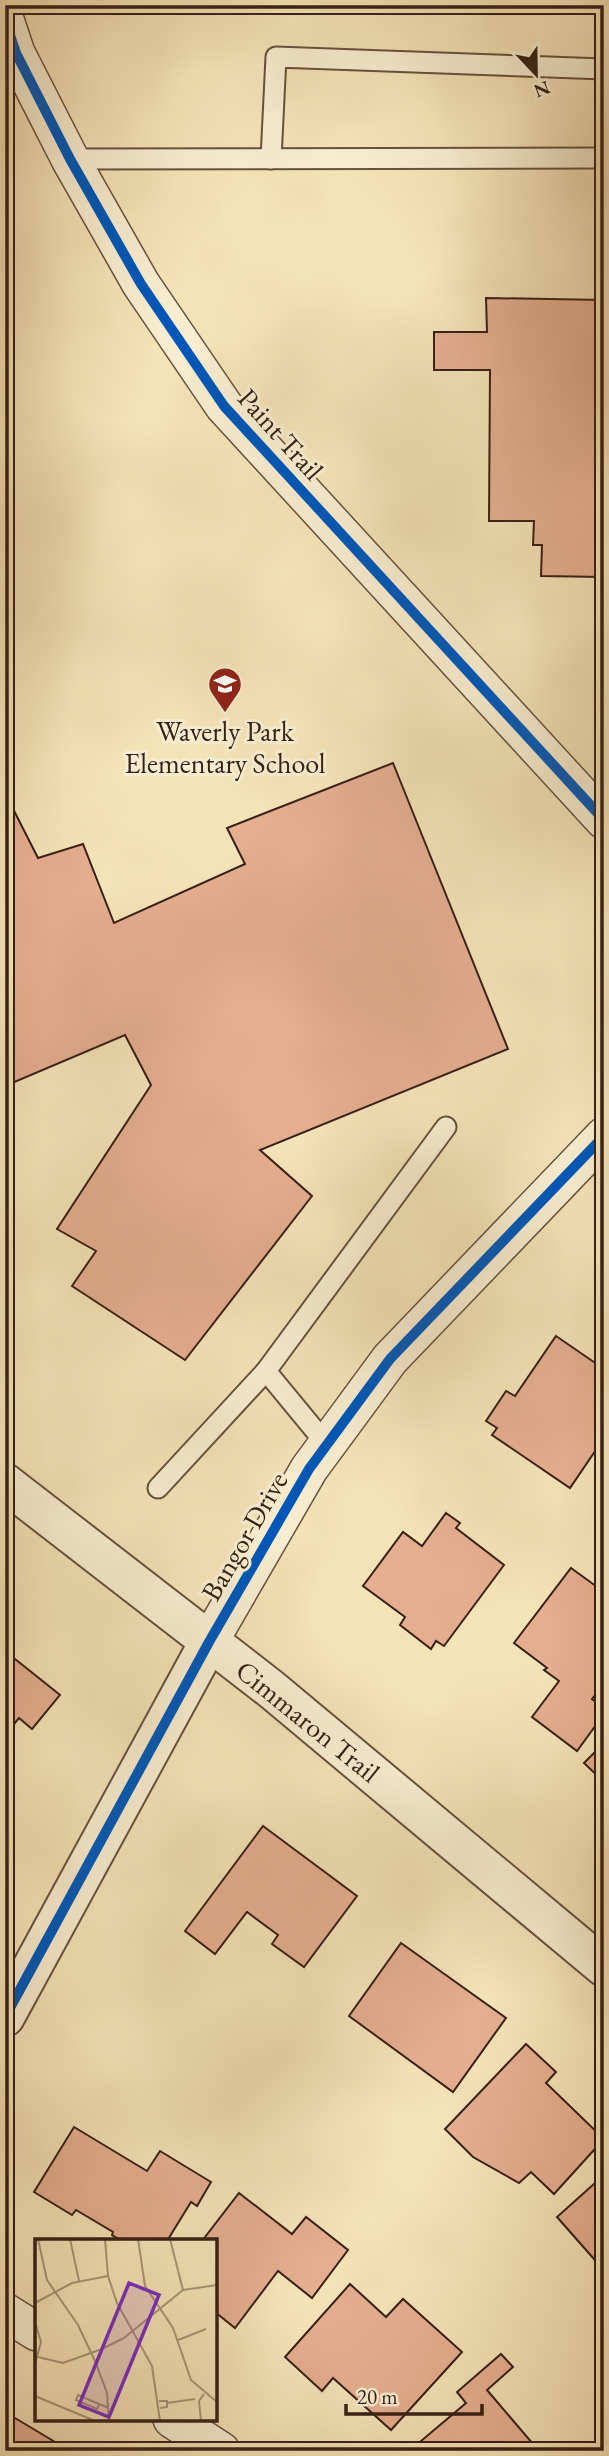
<svg xmlns="http://www.w3.org/2000/svg" width="609" height="2456" font-family="'EB Garamond',serif">
	<style>
		.building { fill: #e5ae8f; stroke: #362017; stroke-width: 2 }
		.lines { fill: none; stroke-linecap: round; stroke-linejoin: round }
		.service-casing { stroke: #66513f; stroke-width: 23 }
		.minor-casing { stroke: #66513f; stroke-width: 40 }
		.tertiary-casing { stroke: #66513f; stroke-width: 42 }
		.service { stroke: #f8edd0; stroke-width: 19 }
		.minor { stroke: #f8edd0; stroke-width: 37 }
		.tertiary { stroke: #f8edd0; stroke-width: 38 }
		.cycleway-casing { stroke: #f8edd0; stroke-width: 15 }
		.cycleway { stroke: #0057b8; stroke-width: 10 }
		.labels { text-anchor: middle; dominant-baseline: central; stroke-width: 6; stroke-linejoin: round; paint-order: stroke }
		.street-label { font-size: 28px; fill: #362017; stroke: #f8edd0 }
		.poi-label { font-size: 28px; fill: #362017; stroke: #f8edd0 }
		.inset-road { fill: none; stroke: #a89577; stroke-width: 2 }
		.view { fill: #7b2cbf; fill-opacity: 0.15; stroke: #7b2cbf; stroke-width: 3.5 }
		.inset-edge { fill: none; stroke: #362017; stroke-width: 3.5 }
	</style>
	<rect width="100%" height="100%" fill="#f4e3b7"/>
	<filter id="stains"><feTurbulence type="fractalNoise" baseFrequency=".00286" numOctaves="4"/><feColorMatrix values="0 0 0 0 .2 0 0 0 0 .09 0 0 0 0 .02 0 0 0 .5 -.17"/></filter>
	<radialGradient id="worn" r=".72"><stop offset=".6" stop-color="#630" stop-opacity="0"/><stop offset="1" stop-color="#630" stop-opacity=".3"/></radialGradient>
	<g class="building">
		<polygon points="486,298 604,300 604,577 541,576 542,545 533,545 534,521 489,521 490,370 434,370 434,332 487,332"/>
		<polygon points="5,654 14,675 5,678"/>
		<polygon points="393,763 508,1049 260,1150 312,1196 185,1360 72,1286 96,1251 57,1229 151,1085 125,1035 5,1086 5,793 38,858 83,844 114,923 245,864 227,828"/>
		<polygon points="556,1336 604,1369 604,1408 599,1414 604,1417 604,1438 570,1488 492,1435 497,1428 486,1421 506,1391 515,1396"/>
		<polygon points="446,1513 460,1523 456,1528 504,1565 444,1646 436,1641 431,1649 400,1625 405,1617 363,1586 403,1532 422,1546"/>
		<polygon points="571,1568 604,1592 604,1684 592,1699 604,1708 604,1714 577,1751 532,1717 559,1681 544,1670 547,1668 514,1643"/>
		<polygon points="5,1651 60,1695 32,1729 19,1718 5,1735"/>
		<polygon points="604,1743 604,1782 584,1763"/>
		<polygon points="263,1826 357,1896 304,1967 272,1944 278,1935 247,1912 215,1954 185,1931"/>
		<polygon points="401,1943 506,2018 453,2092 349,2016"/>
		<polygon points="526,2044 556,2072 546,2083 604,2139 554,2194 531,2172 519,2183 473,2157 445,2129"/>
		<polygon points="74,2127 147,2171 160,2151 211,2182 197,2206 191,2202 167,2241 122,2241 112,2235 113,2232 76,2210 72,2215 34,2192"/>
		<polygon points="604,2175 604,2251 594,2259 557,2217"/>
		<polygon points="239,2193 292,2234 306,2217 348,2250 312,2298 278,2271 235,2328 215,2312 215,2241 202,2241"/>
		<polygon points="350,2284 386,2317 403,2299 462,2352 391,2430 333,2378 322,2391 285,2357"/>
		<polygon points="501,2354 513,2367 487,2390 539,2451 430,2451 421,2441 466,2403 457,2392"/>
		<polygon points="5,2412 70,2451 5,2451"/>
	</g>
	<g class="lines">
		<g class="service-casing">
			<g id="service">
				<polyline points="70,159 604,158"/>
				<polyline points="271,159 276,57 604,69"/>
				<polyline points="266,1371 446,1127"/>
				<polyline points="158,1488 266,1371 327,1445"/>
			</g>
		</g>
		<g class="minor-casing">
			<g id="minor">
				<polyline points="5,20 16,53 70,159 141,284 224,406 604,820"/>
				<polyline points="209,1642 309,1469 390,1359 604,1136"/>
				<polyline points="5,2312 37,2332"/>
				<polyline points="172,2419 221,2451"/>
			</g>
		</g>
		<g class="tertiary-casing">
			<g id="tertiary">
				<polyline points="5,1483 271,1689 604,1967"/>
				<polyline points="5,2017 209,1642"/>
			</g>
		</g>
		<use href="#service" class="service"/>
		<use href="#minor" class="minor"/>
		<use href="#tertiary" class="tertiary"/>
		<g class="cycleway-casing">
			<g id="cycleway">
				<polyline points="5,20 16,53 70,159 141,284 224,406 604,820"/>
				<polyline points="5,2017 209,1642 309,1469 390,1359 604,1136"/>
			</g>
		</g>
		<use href="#cycleway" class="cycleway"/>
	</g>
	<defs>
		<g id="school-pin" transform="scale(1.75)"><path d="M0 17L-7.5 6A9.5 9.5 0 1 1 7.5 6Z" fill="#8f2418" stroke="#f8edd0"/><path d="M0-5L7-2L0 1L-7-2ZM-4 1L0 2.5L4 1V4Q0 6-4 4Z" fill="#fff"/></g>
	</defs>
	<g fill-rule="evenodd">
		<use href="#school-pin" x="225" y="684"/>
	</g>
	<g class="labels">
		<g class="street-label">
			<text transform="translate(281 434) rotate(48)">Paint Trail</text>
			<text transform="translate(244 1536) rotate(-60)">Bangor Drive</text>
			<text transform="translate(308 1721) rotate(39)">Cimmaron Trail</text>
		</g>
		<g class="poi-label">
			<text x="225" y="731">Waverly Park<tspan x="225" dy="32">Elementary School</tspan></text>
		</g>
	</g>
	<g transform="translate(35 2239)">
		<rect width="182" height="182" fill="#f4e3b7"/>
		<path class="inset-road" d="M3 0 12 41 43 86 60 122 72 154 74 182M35 0 44 42M70 0 73 37 82 64 117 127 125 182M103 0 110 47 138 89 156 141 182 163M135 0 148 51M0 64 37 44 73 37M0 83 6 103 0 125M143 101 171 90M3 118 28 124 67 110 89 99 148 51 182 46M0 157 60 182M124 162H132V168L125 169M132 164 160 160M64 165 62 170 41 161 43 156 64 165 74 169M166 182 164 162 169 155"/>
		<path class="view" d="M94 44 124 56 74 178 44 166Z"/>
		<rect width="182" height="182" class="inset-edge"/>
	</g>
	<rect width="609" height="2456" fill="none" stroke="#f4e3b7" stroke-width="28"/>
	<rect x="7" y="7" width="595" height="2442" fill="none" stroke="#362017" stroke-width="3.5"/>
	<rect x="14" y="14" width="581" height="2428" fill="none" stroke="#362017" stroke-width="2"/>
	<g transform="translate(536 74) rotate(158)" stroke="#f8edd0" stroke-width="5" paint-order="stroke">
	<path d="M0-5L12 26L0 18L-12 26Z" fill="#362017"/>
	<text y="-10" font-size="19" font-weight="bold" text-anchor="middle" fill="#362017">N</text>
	</g>
	<path d="M346 2404v10h136v-10" fill="none" stroke="#362017" stroke-width="3.5"/>
	<text x="357" y="2404" font-size="21" fill="#362017" stroke="#f8edd0" stroke-width="5" paint-order="stroke">20 m</text>
	<rect width="100%" height="100%" filter="url(#stains)"/>
	<rect width="100%" height="100%" fill="url(#worn)"/>
</svg>
